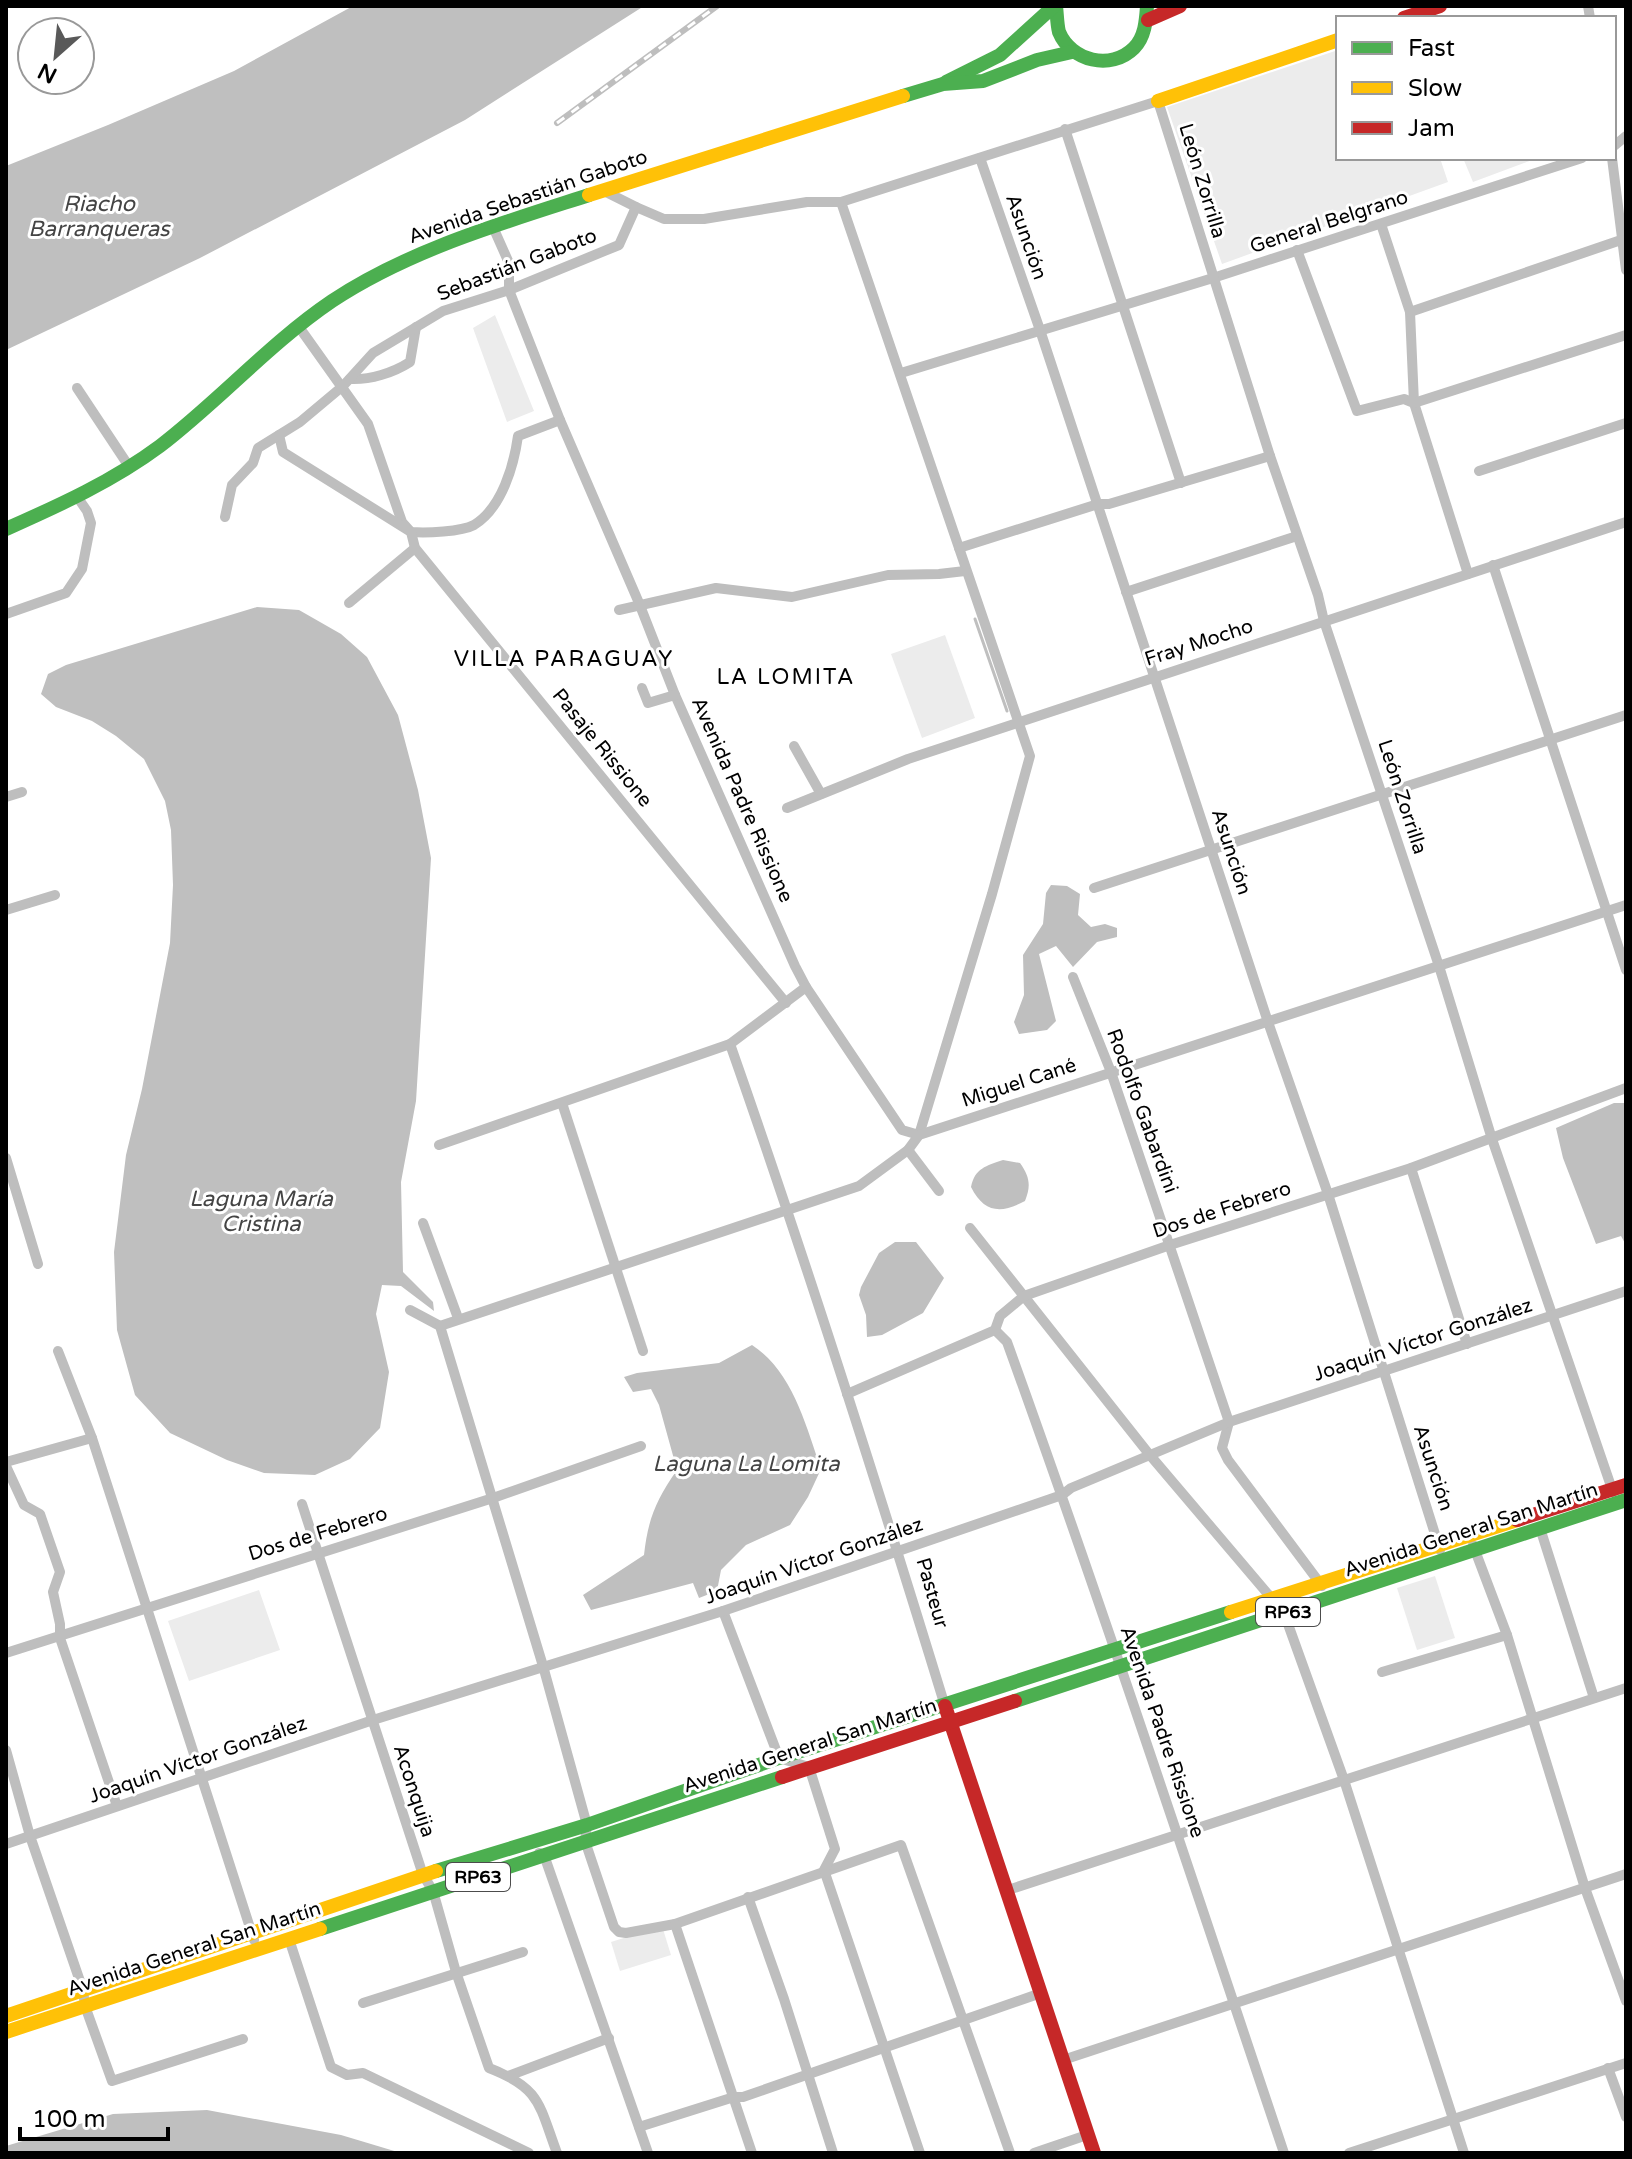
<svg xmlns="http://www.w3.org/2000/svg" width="1632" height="2159" font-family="'Varela Round',sans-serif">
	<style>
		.green { fill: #ececec }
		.water { fill: #bfbfbf }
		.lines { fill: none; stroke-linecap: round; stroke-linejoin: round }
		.stream { stroke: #bfbfbf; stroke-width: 3 }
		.street { stroke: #bebebe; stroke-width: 10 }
		.fast { stroke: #4caf50; stroke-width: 14 }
		.slow { stroke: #ffc107; stroke-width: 14 }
		.jam { stroke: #c62828; stroke-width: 14 }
		.rail-casing { stroke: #bebebe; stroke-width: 6 }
		.rail { stroke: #fff; stroke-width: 3; stroke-dasharray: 9; stroke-linecap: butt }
		.labels { text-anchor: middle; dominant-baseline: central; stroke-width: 6; stroke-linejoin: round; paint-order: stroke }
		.shield { fill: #fff; stroke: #4c4c4c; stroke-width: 2 }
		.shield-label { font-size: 18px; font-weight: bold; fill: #000 }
		.street-label { font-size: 20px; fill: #000; stroke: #fff }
		.water-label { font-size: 22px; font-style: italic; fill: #444; stroke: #fff }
		.neighbourhood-label { font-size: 22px; letter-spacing: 2px; fill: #000; stroke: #fff }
	</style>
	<rect width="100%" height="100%" fill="#fff"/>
	<g class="green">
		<polygon points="1338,50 1338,158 1440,158 1448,182 1222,264 1167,107"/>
		<polygon points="1463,158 1534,158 1535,159 1473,182"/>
		<polygon points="495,315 534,411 507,422 473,328"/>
		<polygon points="945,635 975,718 922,738 891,654"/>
		<polygon points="1435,1576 1455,1638 1417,1650 1397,1588"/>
		<polygon points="259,1590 280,1650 189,1681 168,1621"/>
		<polygon points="662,1926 671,1955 620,1971 611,1942"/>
	</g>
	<g class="water">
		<polygon points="353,6 644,6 465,120 200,258 6,350 6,166 108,125 234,71"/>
		<polygon points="257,607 299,610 341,634 367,657 398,715 418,790 431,858 416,1101 401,1182 403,1272 433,1302 434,1311 401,1286 382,1285 376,1314 389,1372 380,1428 350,1459 315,1475 264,1473 227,1460 170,1433 135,1395 117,1330 114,1252 126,1155 142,1089 170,943 173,885 171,830 165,801 144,759 116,736 92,721 56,707 41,694 48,674 66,665"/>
		<polygon points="1051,885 1067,886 1080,894 1078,915 1091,927 1105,924 1117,928 1117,937 1097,942 1073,967 1056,946 1039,954 1056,1021 1047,1030 1019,1034 1014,1022 1024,995 1023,955 1043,924 1046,893"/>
		<polygon points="1614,1103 1626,1103 1626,1245 1621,1236 1596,1244 1563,1158 1556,1128"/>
		<path d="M1003 1160 1020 1163C1030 1177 1031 1186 1025 1201 1001 1214 984 1213 971 1187 975 1168 986 1166 1003 1160Z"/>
		<polygon points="895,1242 916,1242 944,1278 923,1313 882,1335 867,1337 866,1315 859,1295 861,1287 879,1253"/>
		<path d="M752 1345C793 1372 806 1426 821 1469L808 1497 790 1525 746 1545 721 1570 717 1591 699 1598 693 1583 591 1610 583 1595 644 1555C648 1519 656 1500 677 1470L659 1405 651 1389 633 1392 624 1377 637 1373 719 1363Z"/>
		<polygon points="207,2110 341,2135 401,2153 6,2153 6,2146 113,2114"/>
	</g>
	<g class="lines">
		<polyline class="stream" points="975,619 1007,711"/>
		<g class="street">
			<polyline points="1588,6 1590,18"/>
			<polyline points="1065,129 1181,483"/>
			<polyline points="1614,146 1626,136"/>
			<polyline points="980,158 1040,330 1268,1022 1328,1194 1440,1550"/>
			<polyline points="1612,158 1626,270"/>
			<polyline points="602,190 636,207"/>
			<polyline points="1381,224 1410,312 1414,403 1468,574"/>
			<polyline points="493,227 509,263 509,290 560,420 639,603 675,695 795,966 806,987 902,1130 919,1135 992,894 1030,756 841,202"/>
			<polyline points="1297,250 1357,411 1404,399 1414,403 1626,335"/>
			<polyline points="1410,312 1621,240"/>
			<path d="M299 327 368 424 402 522 411 532C426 533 461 532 474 525 502 508 514 465 518 436L560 420"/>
			<polyline points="901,373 1213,278 1582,158"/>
			<path d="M350 379C370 380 393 373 410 362L416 327"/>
			<polyline points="77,388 130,468"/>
			<polyline points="279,435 283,452 411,532 415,548 786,1003"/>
			<polyline points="1479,471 1626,423"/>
			<polyline points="225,517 232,485 253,463 258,448 300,422 343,386 373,353 443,311 509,290 619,245 636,207 664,219 704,219 807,202 841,202 1158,101 1270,456 1318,595 1324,621 1439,966 1492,1139 1613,1492"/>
			<polyline points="959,548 1098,504 1109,504 1270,456"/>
			<polyline points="1493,565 1626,970"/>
			<polyline points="1126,592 1297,536"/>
			<polyline points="349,603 415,548"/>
			<polyline points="619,610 716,588 792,597 888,575 939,574 965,571"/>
			<polyline points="6,614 66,593 82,569 91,523 87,511 78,498"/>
			<polyline points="642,688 648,703 675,695"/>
			<polyline points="794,746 821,794"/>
			<polyline points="6,797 22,792"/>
			<polyline points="787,808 908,759 1626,522"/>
			<polyline points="1094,888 1626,715"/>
			<polyline points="6,910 55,895"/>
			<polyline points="1073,977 1111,1072 1229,1422 1222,1448 1228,1460 1322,1586"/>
			<path d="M730 1044C807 1263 877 1484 945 1706"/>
			<polyline points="562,1103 643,1351"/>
			<polyline points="439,1145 730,1044 806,987"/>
			<polyline points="908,1150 939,1191"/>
			<polyline points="6,1158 38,1264"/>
			<polyline points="1411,1168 1467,1344"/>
			<polyline points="423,1223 458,1318"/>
			<polyline points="970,1228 1149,1454 1284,1613 1344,1780 1464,2153"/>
			<polyline points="410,1310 440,1326 543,1666 587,1825 585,1841 614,1927 619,1932 626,1933 675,1924 901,1845 1010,2153"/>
			<polyline points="440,1326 859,1186 908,1150 919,1135 1626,905"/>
			<path d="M995 1330 1007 1342C1104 1611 1193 1882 1284 2153"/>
			<polyline points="58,1351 92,1438 254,1940"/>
			<polyline points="847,1394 995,1330 1000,1316 1024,1296 1170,1245 1411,1168 1626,1088"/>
			<polyline points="6,1462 92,1438"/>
			<polyline points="6,1466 24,1505 40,1514 60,1572 53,1592 60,1624 60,1638 117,1806"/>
			<path d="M302 1504 423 1875 433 1891 456 1972 489 2068C541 2088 539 2105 557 2153"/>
			<polyline points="1540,1528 1594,1698"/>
			<polyline points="1473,1545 1507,1635 1585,1888 1626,2001"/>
			<polyline points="723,1611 779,1758 809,1767 835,1849 824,1870 920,2153"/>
			<polyline points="6,1653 493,1498 641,1446"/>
			<polyline points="1382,1672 1507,1635"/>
			<polyline points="6,1750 30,1836 83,1990 85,2006 112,2081 243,2039"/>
			<polyline points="6,1844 373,1720 723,1611 1062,1495 1071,1488 1229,1422 1626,1291"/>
			<polyline points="539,1853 544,1855 648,2153"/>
			<polyline points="1008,1890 1626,1688"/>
			<polyline points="748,1897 784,1999 833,2153"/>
			<polyline points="675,1924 752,2153"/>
			<polyline points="289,1939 331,2067 347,2075 363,2073 529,2153"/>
			<polyline points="363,2003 523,1952"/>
			<polyline points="1063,2060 1626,1874"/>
			<polyline points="1608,2068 1626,2117"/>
			<polyline points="508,2076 609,2038"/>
			<polyline points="639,2127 734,2097 743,2097 1041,1993"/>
			<polyline points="1034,2153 1087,2135"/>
			<polyline points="1349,2153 1626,2063"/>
		</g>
		<g class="fast">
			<path d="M1056 6C1057 14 1057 24 1059 32 1071 61 1111 71 1134 48 1145 37 1146 21 1147 6"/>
			<polyline points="946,82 1000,55 1054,6"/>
			<polyline points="903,96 943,84 983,81 1037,60 1072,52"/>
			<path d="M6 529C60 505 113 481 160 446 220 400 270 343 332 301 409 250 502 223 589 195"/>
			<polyline points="1015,1701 1626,1500"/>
			<polyline points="436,1871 587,1825 779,1758 1231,1612"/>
			<polyline points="320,1929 782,1777"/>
		</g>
		<g class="slow">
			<polyline points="1158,101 1338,40"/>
			<polyline points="589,195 903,96"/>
			<polyline points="1231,1612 1517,1520"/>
			<polyline points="6,2016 436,1871"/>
			<polyline points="6,2032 320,1929"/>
		</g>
		<g class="jam">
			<polyline points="1404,18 1440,6"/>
			<polyline points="1148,20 1180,6"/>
			<polyline points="1517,1520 1626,1485"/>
			<polyline points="945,1706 1094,2153"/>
			<polyline points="782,1777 1015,1701"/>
		</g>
		<g class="rail-casing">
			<polyline id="rail" points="557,123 717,6"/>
		</g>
		<use href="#rail" class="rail"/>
	</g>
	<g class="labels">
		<g class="shield">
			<rect x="1256" y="1598" width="64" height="28" rx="6"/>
			<rect x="446" y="1863" width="64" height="28" rx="6"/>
		</g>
		<g class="shield-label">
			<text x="1288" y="1612">RP63</text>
			<text x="478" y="1877">RP63</text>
		</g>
		<g class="street-label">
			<text transform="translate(1202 181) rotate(73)">León Zorrilla</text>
			<text transform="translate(528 197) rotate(-19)">Avenida Sebastián Gaboto</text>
			<text transform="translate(1329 222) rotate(-18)">General Belgrano</text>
			<text transform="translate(1026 237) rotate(71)">Asunción</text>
			<text transform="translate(517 265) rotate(-21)">Sebastián Gaboto</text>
			<text transform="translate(1199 643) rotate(-18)">Fray Mocho</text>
			<text transform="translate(602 748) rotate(51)">Pasaje Rissione</text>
			<text transform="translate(1402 797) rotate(72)">León Zorrilla</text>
			<text transform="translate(742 800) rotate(66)">Avenida Padre Rissione</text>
			<text transform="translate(1231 852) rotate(72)">Asunción</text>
			<text transform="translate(1019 1083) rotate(-18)">Miguel Cané</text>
			<text transform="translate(1142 1111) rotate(70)">Rodolfo Gabardini</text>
			<text transform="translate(1222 1210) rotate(-18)">Dos de Febrero</text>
			<text transform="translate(1423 1340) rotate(-18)">Joaquín Víctor González</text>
			<text transform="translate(1433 1468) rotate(72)">Asunción</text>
			<text transform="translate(1471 1530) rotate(-18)">Avenida General San Martín</text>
			<text transform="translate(318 1534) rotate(-17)">Dos de Febrero</text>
			<text transform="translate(814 1561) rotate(-19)">Joaquín Víctor González</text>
			<text transform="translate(932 1593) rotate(74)">Pasteur</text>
			<text transform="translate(1162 1732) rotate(71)">Avenida Padre Rissione</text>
			<text transform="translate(810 1746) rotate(-18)">Avenida General San Martín</text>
			<text transform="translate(198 1760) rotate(-19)">Joaquín Víctor González</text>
			<text transform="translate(414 1791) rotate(72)">Aconquija</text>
			<text transform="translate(194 1949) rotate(-18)">Avenida General San Martín</text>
		</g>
		<g class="water-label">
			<text x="99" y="204">Riacho<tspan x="99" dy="25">Barranqueras</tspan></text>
			<text x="261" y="1199">Laguna María<tspan x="261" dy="25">Cristina</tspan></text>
			<text x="746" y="1464">Laguna La Lomita</text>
		</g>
		<g class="neighbourhood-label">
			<text x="564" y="659">VILLA PARAGUAY</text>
			<text x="786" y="677">LA LOMITA</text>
		</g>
	</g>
	<rect width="1632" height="2159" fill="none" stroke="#000000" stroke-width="16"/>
	<rect x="1336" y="16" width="280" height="144" fill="#ffffff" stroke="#999999" stroke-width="2"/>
	<rect x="1352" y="42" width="40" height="12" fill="#4caf50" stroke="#999999" stroke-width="2"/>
	<text x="1408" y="56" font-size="24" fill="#000000">Fast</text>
	<rect x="1352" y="82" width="40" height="12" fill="#ffc107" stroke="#999999" stroke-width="2"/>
	<text x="1408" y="96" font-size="24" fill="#000000">Slow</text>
	<rect x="1352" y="122" width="40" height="12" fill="#c62828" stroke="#999999" stroke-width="2"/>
	<text x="1408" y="136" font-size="24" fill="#000000">Jam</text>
	<g transform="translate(56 56) rotate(207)"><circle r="38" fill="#ffffff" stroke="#999999" stroke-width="2"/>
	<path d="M0-6L14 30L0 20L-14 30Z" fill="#595959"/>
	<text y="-12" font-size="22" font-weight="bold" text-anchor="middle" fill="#000000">N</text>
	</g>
	<path d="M20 2127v12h148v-12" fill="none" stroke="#000000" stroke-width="4"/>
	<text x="32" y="2127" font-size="24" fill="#000000" stroke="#ffffff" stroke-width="6" paint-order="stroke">100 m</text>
</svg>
